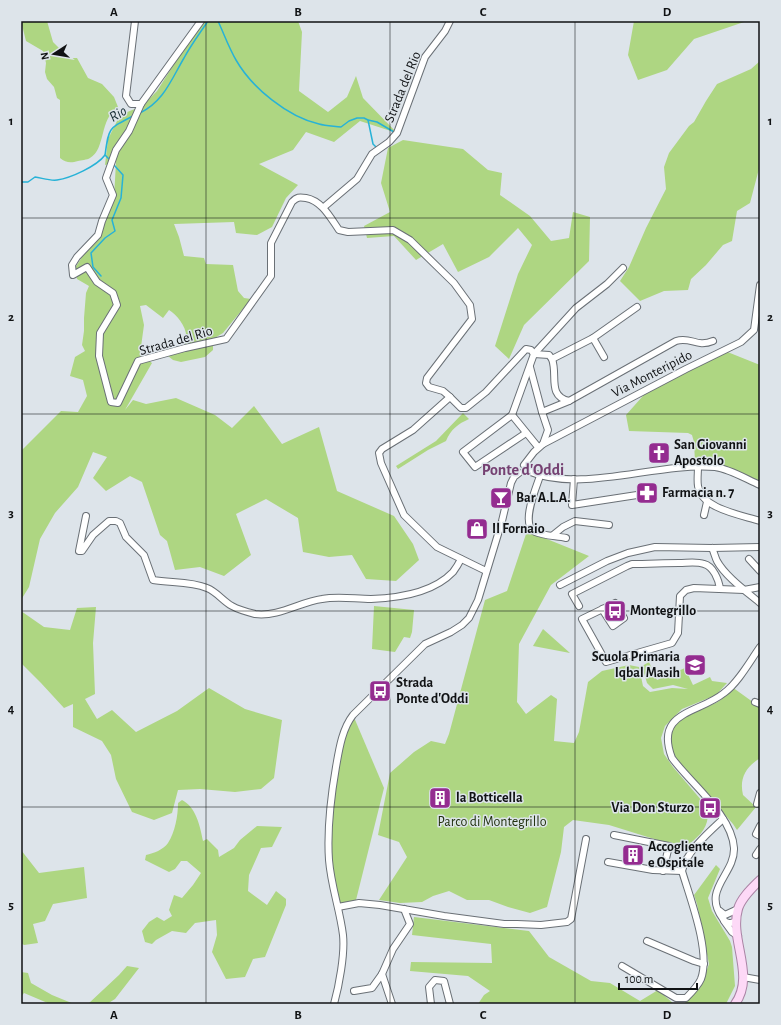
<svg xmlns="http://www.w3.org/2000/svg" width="781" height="1025" font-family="'Alegreya Sans',sans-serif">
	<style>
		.green { fill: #aed682 }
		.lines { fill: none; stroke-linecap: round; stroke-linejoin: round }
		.stream { stroke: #27b2d7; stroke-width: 1.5 }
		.minor-casing { stroke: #6a7076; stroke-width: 8 }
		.major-casing { stroke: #a983a4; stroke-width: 10 }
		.minor { stroke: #fff; stroke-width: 6 }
		.major { stroke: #fdd9f7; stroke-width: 8 }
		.grid { fill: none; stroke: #101214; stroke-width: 1; stroke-opacity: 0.55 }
		.labels { text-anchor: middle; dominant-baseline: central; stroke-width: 3; stroke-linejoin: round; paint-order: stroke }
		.street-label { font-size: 14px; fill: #101214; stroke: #dde4ea }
		.poi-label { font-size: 14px; font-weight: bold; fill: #101214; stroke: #dde4ea; text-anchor: start }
		.park-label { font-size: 14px; fill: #22320f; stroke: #dde4ea }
		.water-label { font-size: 15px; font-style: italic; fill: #182e35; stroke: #dde4ea }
		.quarter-label { font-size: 16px; font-weight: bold; fill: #754172; stroke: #dde4ea }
		.neatline { fill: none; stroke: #101214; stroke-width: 1.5 }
		.grid-label { font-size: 13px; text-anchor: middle; font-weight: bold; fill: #101214 }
	</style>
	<rect width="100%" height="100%" fill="#dde4ea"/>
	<g class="green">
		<path d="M21 21H47L53 42 69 58H77L88 78 102 84 114 97 118 107C99 119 106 149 90 158 87 160 81 160 78 161 71 163 66 163 60 158V100L57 98 54 87 47 79 45 72 46 63 43 51 26 41Z"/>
		<path d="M204 21H298L302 32 299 91 328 112 347 97 356 76 363 98 397 133 360 121 334 142 306 132 293 150 259 164 298 185 286 198 272 227 257 235 236 233 234 222 174 224 179 237 184 256 204 258 206 264 233 265 238 291 244 298 251 299 223 333 213 339V350L205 357 181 362 173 360 168 356 179 353C181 349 185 343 186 339 188 328 177 315 169 310L163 318 146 305 140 306 144 325 140 354 152 363 125 410 133 400 146 404 176 398 215 415 232 428 254 406 282 444 319 427 337 491 394 516 413 544 419 560 396 581 366 579 352 555 329 557 303 552 298 518 266 499 236 514 251 555 224 576 200 567 175 570 167 541 160 535 142 482 130 476 106 491 93 478 107 457 93 452 78 487 55 513 40 539 29 587 21 600V451L61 411 78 412 87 396 83 380 70 376 75 357 85 351 82 345 84 331V318L86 293 89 286 77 279 75 268 84 254 97 239 105 223 114 198 116 162 105 165 108 139 120 115 142 106 157 91 190 39Z"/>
		<polygon points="634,21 747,21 694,39 667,70 638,80 628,55"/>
		<polygon points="760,61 760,165 750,203 737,211 732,241 723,245 706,265 691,279 688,290 664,291 640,301 620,281 629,267 646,228 666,189 664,167 669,153 689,126 694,122 706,101 717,84 751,69"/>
		<polygon points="403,140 463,149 488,170 502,173 500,195 530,216 551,241 569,238 573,212 590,217 589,261 524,325 509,359 495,346 518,274 532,245 518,228 489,257 458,272 443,244 416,260 394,236 367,238 364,226 390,212 381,183 388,148"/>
		<polygon points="725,351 760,365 760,485 716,467 695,462 694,442 692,435 688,433 629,431 626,415 650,388"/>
		<path d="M463 413 469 419C458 424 451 429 446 441L428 450 398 469 396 466 436 441Z"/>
		<path d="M527 531 589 556 551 585 519 644 517 702 526 714 551 695 557 699 554 741 574 743 579 732 588 682 602 671 629 665 639 667 643 686 650 692 672 688 688 689 673 685 653 689 647 683 642 666 649 662 657 680 685 668 693 685 710 677 712 681 727 683 716 695 682 709 665 726 661 738 664 754 673 767 708 808C709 826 703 833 689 844L667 843 609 825 573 820 564 827 561 852 547 907 530 913 508 907 489 900H467L449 891 433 896 422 902 400 903 379 900 407 857 399 842 378 835 390 773 414 752 431 741 445 744 449 734 485 600 507 591Z"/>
		<polygon points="374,606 414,610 412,632 410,638 404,637 395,652 372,649"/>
		<polygon points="96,607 93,643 95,694 85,699 97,719 112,710 136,732 177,711 209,688 245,709 282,720 274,778 261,789 235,792 200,789 178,790 172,813 154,820 132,812 116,779 111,755 102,741 73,727 73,704 64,708 41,683 21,663 21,611 44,627 70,630 77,608"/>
		<polygon points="543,629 570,653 533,646"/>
		<path d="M732 687 757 705 760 706V758C746 767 739 778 743 795L756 807 737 830 733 824 675 757C665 734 672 718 696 710 703 707 712 706 719 701 724 698 729 692 732 687Z"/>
		<polygon points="353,715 384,788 355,904 338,907 329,860 337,758"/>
		<path d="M182 800C196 807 200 826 203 841L207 839 218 850 219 857 234 848 240 840 257 826 282 827 272 847 261 848 249 875 248 891 267 905 276 891 286 899V905L265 957 253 959 245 977 226 979 212 952 217 935 216 920 195 923 186 933 172 931 156 940 152 944 145 942 142 931 149 922 157 917 164 921 172 916 169 910 174 895 182 898 193 885 201 873 187 861H181L175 869 169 872 145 860 146 855C154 853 163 850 168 843 175 832 178 816 178 803Z"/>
		<polygon points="21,850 39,873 84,867 87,898 53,904 45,921 33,924 38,943 24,945 21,943"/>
		<polygon points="716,865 720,869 708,898 712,911 730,941 732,947 735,986 726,1004 684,1004 700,988 709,964 697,904 694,895"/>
		<polygon points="414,917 529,931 549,957 591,981 610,983 640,1001 658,990 674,1004 478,1004 484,995 490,991 468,976 410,971 411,962 492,963 491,944 412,935"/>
		<polygon points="127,966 139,968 115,999 107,1004 88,1004 119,975"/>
		<polygon points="21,972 28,973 31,983 52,995 74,1004 50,1004 24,993 21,997"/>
	</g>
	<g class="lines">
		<g class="stream">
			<path d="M218 21C224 34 229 48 236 60 252 88 288 117 319 124 326 126 334 126 341 127L349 121 357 118H364L368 120 377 122 394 132"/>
			<path d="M140 113C164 101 171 80 184 58 191 45 200 33 208 21"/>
			<polyline points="368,120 373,144 377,148"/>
			<path d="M110 160 105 155C109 127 108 129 133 116"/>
			<path d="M21 182H28L35 177C42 178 50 181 57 180 71 178 97 166 105 155"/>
			<polyline points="101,276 93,267 91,253 105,238 115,231 112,220 121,198 123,175 114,165"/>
		</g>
		<g class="minor-casing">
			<g id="minor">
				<polyline points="135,21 126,96 131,104 141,104 201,21"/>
				<path d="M141 104 129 131 116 150 106 178 113 195 102 221 98 235 77 257 72 265 73 275 87 267 97 282 113 293 117 305 100 333 99 356 111 402 118 403 138 361 185 348 226 339 271 276V243L292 202C297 197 299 197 306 198 322 201 330 217 339 230L348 232 393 230 410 240 454 283 470 305 472 319 427 378 426 383 429 387 443 391 450 397"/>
				<polyline points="324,207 357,179 372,154 389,142 397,133 425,57 445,31 450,21"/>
				<polyline points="593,338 604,357"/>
				<path d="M534 354 549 355 552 359C558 375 547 396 569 401L676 341C691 336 696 348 713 341"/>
				<polyline points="534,354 576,308 607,284 623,268"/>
				<polyline points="552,359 593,338 637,307"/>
				<polyline points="530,367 542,412 548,430 543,444"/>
				<polyline points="542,412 569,401"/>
				<polyline points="512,415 463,452 475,467 526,433"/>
				<polyline points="524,465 534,452 543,444 686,369 741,342 754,330 760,285"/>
				<path d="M698 467C698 473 697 480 698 486 701 509 742 515 760 521"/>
				<path d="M528 471C582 494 656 462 715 467 730 469 746 479 760 485"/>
				<path d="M540 476C536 488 520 525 535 532 544 536 557 536 566 538"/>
				<polyline points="574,479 572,505 637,495"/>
				<polyline points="704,515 707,502"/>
				<path d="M86 516 79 551H82L93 535 109 521H116L120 523 126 537 144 555 153 580C171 583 191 581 207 588 217 592 223 601 232 606 239 610 247 612 255 614 279 617 300 602 322 599 338 596 355 599 371 599 399 598 433 593 453 572 456 568 459 563 461 559"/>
				<polyline points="553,535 563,527 575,521 609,525"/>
				<path d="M712 548C714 552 715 557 717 561 725 576 747 592 760 603"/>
				<polyline points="749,559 760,571"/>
				<polyline points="486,571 437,547 404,515 381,463 379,453 382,449 413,430 450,397 461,408 466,408 486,392 526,349 531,350 534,354 512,415 538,447"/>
				<polyline points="560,585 607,561 628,553 655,547 712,548 760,547"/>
				<path d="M579 606 572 594 627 566 632 564C648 564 664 563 679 563 687 563 696 561 704 564 713 566 719 580 720 589"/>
				<polyline points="602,609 613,626 624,618 615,603 582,619 606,662 672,643 678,633 680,596 686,590 694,588 744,590 760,587"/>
				<polyline points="755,702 760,704"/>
				<polyline points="757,804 760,793"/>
				<polyline points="760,826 756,834 760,836"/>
				<polyline points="614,835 669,846 663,871"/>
				<polyline points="756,855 760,849"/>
				<path d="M608 862 653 870 682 871C686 852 709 832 723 819"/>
				<polyline points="338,907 359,903 380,905 444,916 504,924 517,924 541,925 567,922 571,919 586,839"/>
				<polyline points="720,911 725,915 738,909"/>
				<polyline points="724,921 732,932 738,936"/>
				<path d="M736 921C732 924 726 924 723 919 701 889 735 875 734 848 732 815 691 784 672 758 654 711 698 714 724 693 738 683 750 661 760 647"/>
				<polyline points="647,941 694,961 704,964"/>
				<path d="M622 966 676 998H686C691 993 698 986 701 979 711 952 690 898 682 871"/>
				<polyline points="382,974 392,1004"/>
				<polyline points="743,977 760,980"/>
				<polyline points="354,991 372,988 382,974 393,949 410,924 404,909"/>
				<path d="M334 1004C339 986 345 954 343 935 340 910 331 886 329 860 327 831 331 796 336 767 339 750 342 729 353 715L425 644 451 632 462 625 469 618 478 600 502 521 511 483 514 477 519 473"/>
				<polyline points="431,1004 429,987 435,980 444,981 450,1004"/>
			</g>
		</g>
		<g class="major-casing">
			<path id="major" d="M735 1004C756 975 729 940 738 909 741 898 752 888 760 880"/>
		</g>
		<use href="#minor" class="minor"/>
		<use href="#major" class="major"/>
	</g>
	<path class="grid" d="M206 21V1004M390 21V1004M575 21V1004M21 218H760M21 414H760M21 611H760M21 807H760"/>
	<defs>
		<g id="church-square" transform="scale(1.15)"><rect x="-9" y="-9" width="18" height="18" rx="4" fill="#942c90" stroke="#dde4ea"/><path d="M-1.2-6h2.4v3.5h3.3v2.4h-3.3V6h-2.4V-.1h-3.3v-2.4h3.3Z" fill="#fff"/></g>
		<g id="pharmacy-square" transform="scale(1.15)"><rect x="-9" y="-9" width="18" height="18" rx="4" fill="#942c90" stroke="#dde4ea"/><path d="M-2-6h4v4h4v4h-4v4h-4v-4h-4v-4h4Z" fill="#fff"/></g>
		<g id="bar-square" transform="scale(1.15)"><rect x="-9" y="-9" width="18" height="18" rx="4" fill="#942c90" stroke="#dde4ea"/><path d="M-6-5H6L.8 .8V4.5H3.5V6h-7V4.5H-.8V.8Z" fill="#fff"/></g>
		<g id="shop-square" transform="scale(1.15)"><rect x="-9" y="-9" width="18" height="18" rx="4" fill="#942c90" stroke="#dde4ea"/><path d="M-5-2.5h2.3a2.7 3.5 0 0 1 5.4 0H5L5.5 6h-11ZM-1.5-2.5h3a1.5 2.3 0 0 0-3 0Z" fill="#fff"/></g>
		<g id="bus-square" transform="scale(1.15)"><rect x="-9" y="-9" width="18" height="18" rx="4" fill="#942c90" stroke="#dde4ea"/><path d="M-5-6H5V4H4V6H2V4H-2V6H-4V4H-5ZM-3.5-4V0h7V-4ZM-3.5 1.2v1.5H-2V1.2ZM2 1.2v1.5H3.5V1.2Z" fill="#fff"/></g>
		<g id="school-square" transform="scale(1.15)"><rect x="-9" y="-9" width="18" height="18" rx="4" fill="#942c90" stroke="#dde4ea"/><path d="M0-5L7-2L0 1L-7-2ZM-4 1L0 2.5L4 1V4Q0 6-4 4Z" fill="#fff"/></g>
		<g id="building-square" transform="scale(1.15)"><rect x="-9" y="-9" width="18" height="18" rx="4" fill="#942c90" stroke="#dde4ea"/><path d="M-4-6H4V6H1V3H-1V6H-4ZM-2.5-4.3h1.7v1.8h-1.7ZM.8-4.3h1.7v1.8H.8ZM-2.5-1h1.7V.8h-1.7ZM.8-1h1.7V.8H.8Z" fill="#fff"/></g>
	</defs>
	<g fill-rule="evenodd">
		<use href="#church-square" x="659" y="453"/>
		<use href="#pharmacy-square" x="647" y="493"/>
		<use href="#bar-square" x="501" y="498"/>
		<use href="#shop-square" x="477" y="529"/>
		<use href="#bus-square" x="615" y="611"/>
		<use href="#school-square" x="695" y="665"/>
		<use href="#bus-square" x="380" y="691"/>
		<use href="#building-square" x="440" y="798"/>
		<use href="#bus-square" x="710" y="808"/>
		<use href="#building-square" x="633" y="855"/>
	</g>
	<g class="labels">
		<g class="street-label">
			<text transform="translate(403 87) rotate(-68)">Strada del Rio</text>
			<text transform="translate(176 341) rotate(-16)">Strada del Rio</text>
			<text transform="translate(652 374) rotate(-27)">Via Monteripido</text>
		</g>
		<g class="poi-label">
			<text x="674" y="445">San Giovanni<tspan x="674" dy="16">Apostolo</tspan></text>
			<text x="662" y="493">Farmacia n. 7</text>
			<text x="516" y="498">Bar A.L.A.</text>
			<text x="492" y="529">Il Fornaio</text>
			<text x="630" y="611">Montegrillo</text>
			<text x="680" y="657" text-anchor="end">Scuola Primaria<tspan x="680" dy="16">Iqbal Masih</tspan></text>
			<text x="396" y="683">Strada<tspan x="396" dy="16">Ponte d'Oddi</tspan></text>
			<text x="456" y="798">la Botticella</text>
			<text x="694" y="808" text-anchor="end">Via Don Sturzo</text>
			<text x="648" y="847">Accogliente<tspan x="648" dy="16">e Ospitale</tspan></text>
		</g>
		<g class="park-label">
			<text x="492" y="822">Parco di Montegrillo</text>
		</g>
		<g class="water-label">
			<text transform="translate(118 114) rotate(-31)">Rio</text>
		</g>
		<g class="quarter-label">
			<text x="523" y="470">Ponte d'Oddi</text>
		</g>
	</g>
	<rect width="781" height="1025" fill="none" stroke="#dde4ea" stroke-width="44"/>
	<g transform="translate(54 54) rotate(258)" stroke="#dde4ea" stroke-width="3" paint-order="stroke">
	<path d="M0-3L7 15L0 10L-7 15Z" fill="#101214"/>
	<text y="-6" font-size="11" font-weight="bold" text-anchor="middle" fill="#101214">N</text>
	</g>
	<path d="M619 983v6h78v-6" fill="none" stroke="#101214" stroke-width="2"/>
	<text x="625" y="983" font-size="12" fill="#101214" stroke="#dde4ea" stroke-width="3" paint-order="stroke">100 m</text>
	<rect x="22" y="22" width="737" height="981" class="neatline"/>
	<g class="grid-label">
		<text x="114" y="16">A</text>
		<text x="298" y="16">B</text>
		<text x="483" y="16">C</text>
		<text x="667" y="16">D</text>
		<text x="11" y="125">1</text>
		<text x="770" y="125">1</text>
		<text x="11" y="321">2</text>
		<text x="770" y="321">2</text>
		<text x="11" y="517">3</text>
		<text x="770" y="517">3</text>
		<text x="11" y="713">4</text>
		<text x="770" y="713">4</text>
		<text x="11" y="909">5</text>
		<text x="770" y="909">5</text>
		<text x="114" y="1019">A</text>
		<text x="298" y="1019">B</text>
		<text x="483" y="1019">C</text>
		<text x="667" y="1019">D</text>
	</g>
</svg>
